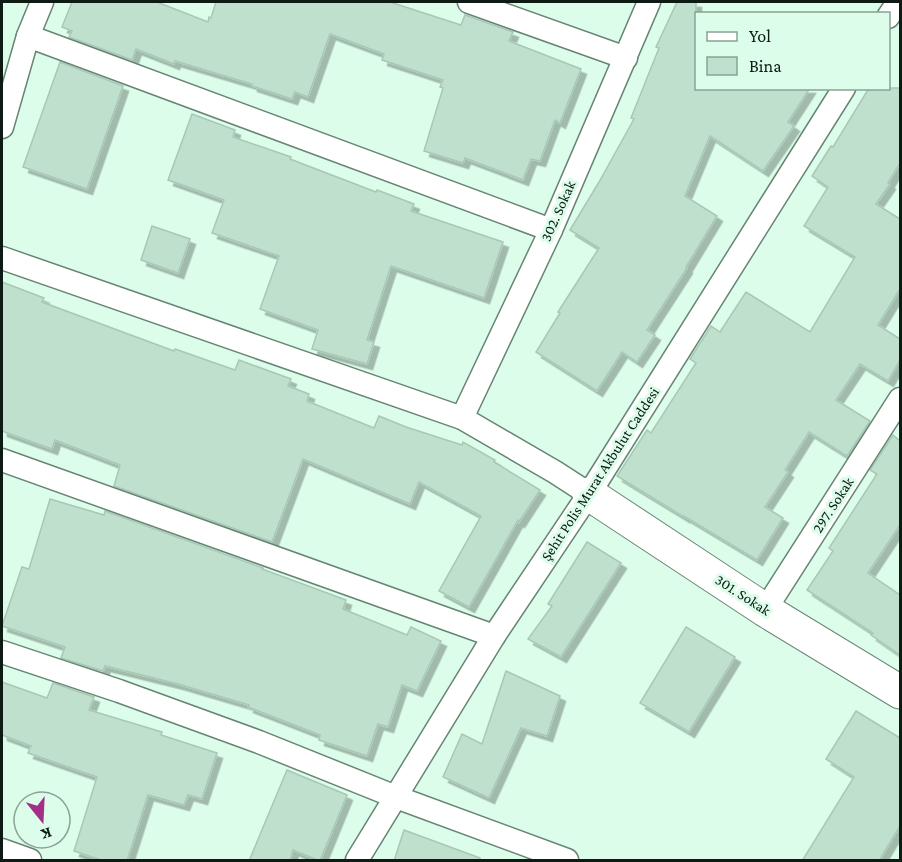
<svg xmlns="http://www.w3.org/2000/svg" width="902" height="862" font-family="'Crimson Pro',serif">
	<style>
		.building { fill: #bfe0cc; stroke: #a8c8b5; stroke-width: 1.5; filter: url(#shadow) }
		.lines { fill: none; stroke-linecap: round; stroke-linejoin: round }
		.street-casing { stroke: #678574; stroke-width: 25 }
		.secondary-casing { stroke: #678574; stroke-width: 35 }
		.street { stroke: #fff; stroke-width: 22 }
		.secondary { stroke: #fff; stroke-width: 33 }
		.labels { text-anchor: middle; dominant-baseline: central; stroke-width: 6; stroke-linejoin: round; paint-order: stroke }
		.street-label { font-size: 15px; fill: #0e1a14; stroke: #dcfde9 }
	</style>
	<defs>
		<filter id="shadow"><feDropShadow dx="5.5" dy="5.5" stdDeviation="0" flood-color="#0004"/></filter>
	</defs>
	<rect width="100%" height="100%" fill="#dcfde9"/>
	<g class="building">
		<polygon points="72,2 157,2 208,22 209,17 211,18 216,2 390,2 461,25 465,15 513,32 509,41 581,69 560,123 555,120 540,161 531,159 523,180 465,158 463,163 424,151 443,88 440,87 443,80 382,60 384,54 330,34 308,97 295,92 292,99 252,86 252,84 175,61 174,64 136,49 132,60 69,37 72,31 62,27"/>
		<polygon points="677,2 696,2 696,88 810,88 788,122 794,126 763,171 710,136 685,196 717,216 686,267 687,268 647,330 655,335 637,362 622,352 597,391 536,352 560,313 558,312 599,248 570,230 599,182 634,119 631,118 659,48 656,47"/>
		<polygon points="60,62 123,86 87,189 23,167"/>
		<polygon points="869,88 900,88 900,163 888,183 890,184 876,204 900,219 900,289 878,325 900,339 900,360 888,381 860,364 836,400 870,421 847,456 809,432 785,470 788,472 765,507 783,518 757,560 684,516 684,517 617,476 647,430 651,433 696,363 690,359 711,326 720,332 746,292 810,332 855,257 804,226 828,187 812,176 831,146 833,147"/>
		<polygon points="192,114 235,130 233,137 291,157 290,159 376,192 377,190 414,204 411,211 503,242 484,298 391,266 367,340 374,342 367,364 312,349 318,330 260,309 279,256 212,233 224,200 168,180"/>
		<polygon points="152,226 190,239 178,273 141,260"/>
		<polygon points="2,282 44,298 42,302 174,351 175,349 235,370 239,360 291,379 288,386 309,394 307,401 374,428 379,416 406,427 462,445 463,442 495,460 494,462 540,490 519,522 518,520 469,607 439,591 481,516 419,482 410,504 303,459 272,542 114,486 120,465 55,440 52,449 2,431"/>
		<polygon points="893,435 899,440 900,438 900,525 868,573 900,595 900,655 871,635 873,633 807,590 833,551 829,548 877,474 870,470"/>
		<polygon points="50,499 104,515 105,511 263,568 262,569 346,600 343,609 407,635 411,627 441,641 417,691 402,685 388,727 378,724 367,756 319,740 320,735 248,707 249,705 178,684 105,666 103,671 61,658 65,647 2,626 22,567 29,569"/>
		<polygon points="587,542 621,563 561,657 528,639 552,606 548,604"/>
		<polygon points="686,627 735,657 689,732 640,703"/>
		<polygon points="506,671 560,696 547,736 521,728 489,798 443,777 462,734 482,744"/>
		<polygon points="2,682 47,698 53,683 94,697 89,710 162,732 161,735 217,753 202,799 188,795 184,805 148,795 127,861 104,861 74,851 97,777 28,753 31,746 2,735"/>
		<polygon points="856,711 900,738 900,826 879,861 802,861 854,777 826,759"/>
		<polygon points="287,770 347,795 320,861 293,850 290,861 249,861"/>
		<polygon points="404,830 480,858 479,861 394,861"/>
	</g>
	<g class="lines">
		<g class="street-casing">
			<g id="street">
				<polyline points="469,2 626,58"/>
				<polyline points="888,17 898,2"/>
				<polyline points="28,36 551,230"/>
				<polyline points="2,127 28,36 42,2"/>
				<polyline points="2,258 462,418 555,472 589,494"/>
				<polyline points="462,418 551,230 649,2"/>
				<polyline points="2,460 494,636"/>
				<polyline points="765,610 900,399"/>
				<polyline points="2,652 119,691 259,742 396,797 567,860"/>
				<polyline points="2,850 30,860"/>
				<polyline points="357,860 494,636 589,494 844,88"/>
			</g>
		</g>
		<g class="secondary-casing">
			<polyline id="secondary" points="589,494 765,610 900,692"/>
		</g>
		<use href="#street" class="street"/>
		<use href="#secondary" class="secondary"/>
	</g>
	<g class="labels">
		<g class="street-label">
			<text transform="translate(558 211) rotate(-66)">302. Sokak</text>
			<text transform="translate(600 474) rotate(-57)">Şehit Polis Murat Akbulut Caddesi</text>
			<text transform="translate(833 505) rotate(-57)">297. Sokak</text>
			<text transform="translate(743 595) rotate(33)">301. Sokak</text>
		</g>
	</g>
	<rect width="902" height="862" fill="none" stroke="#0e1a14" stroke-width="6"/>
	<rect x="695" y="12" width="195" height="78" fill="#dcfde9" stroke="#8aa294" stroke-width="1.5"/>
	<rect x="707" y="32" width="30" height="9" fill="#ffffff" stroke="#8aa294" stroke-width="1.5"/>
	<text x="749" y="42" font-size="18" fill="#0e1a14">Yol</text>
	<rect x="707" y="57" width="30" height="18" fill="#bfe0cc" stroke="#8aa294" stroke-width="1.5"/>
	<text x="749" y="72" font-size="18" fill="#0e1a14">Bina</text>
	<g transform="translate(42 820) rotate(162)"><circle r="28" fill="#dcfde9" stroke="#8aa294" stroke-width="1.5"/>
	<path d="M0-4.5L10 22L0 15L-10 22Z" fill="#a42f87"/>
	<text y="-9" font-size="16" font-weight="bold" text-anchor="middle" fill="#0e1a14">K</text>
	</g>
</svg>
